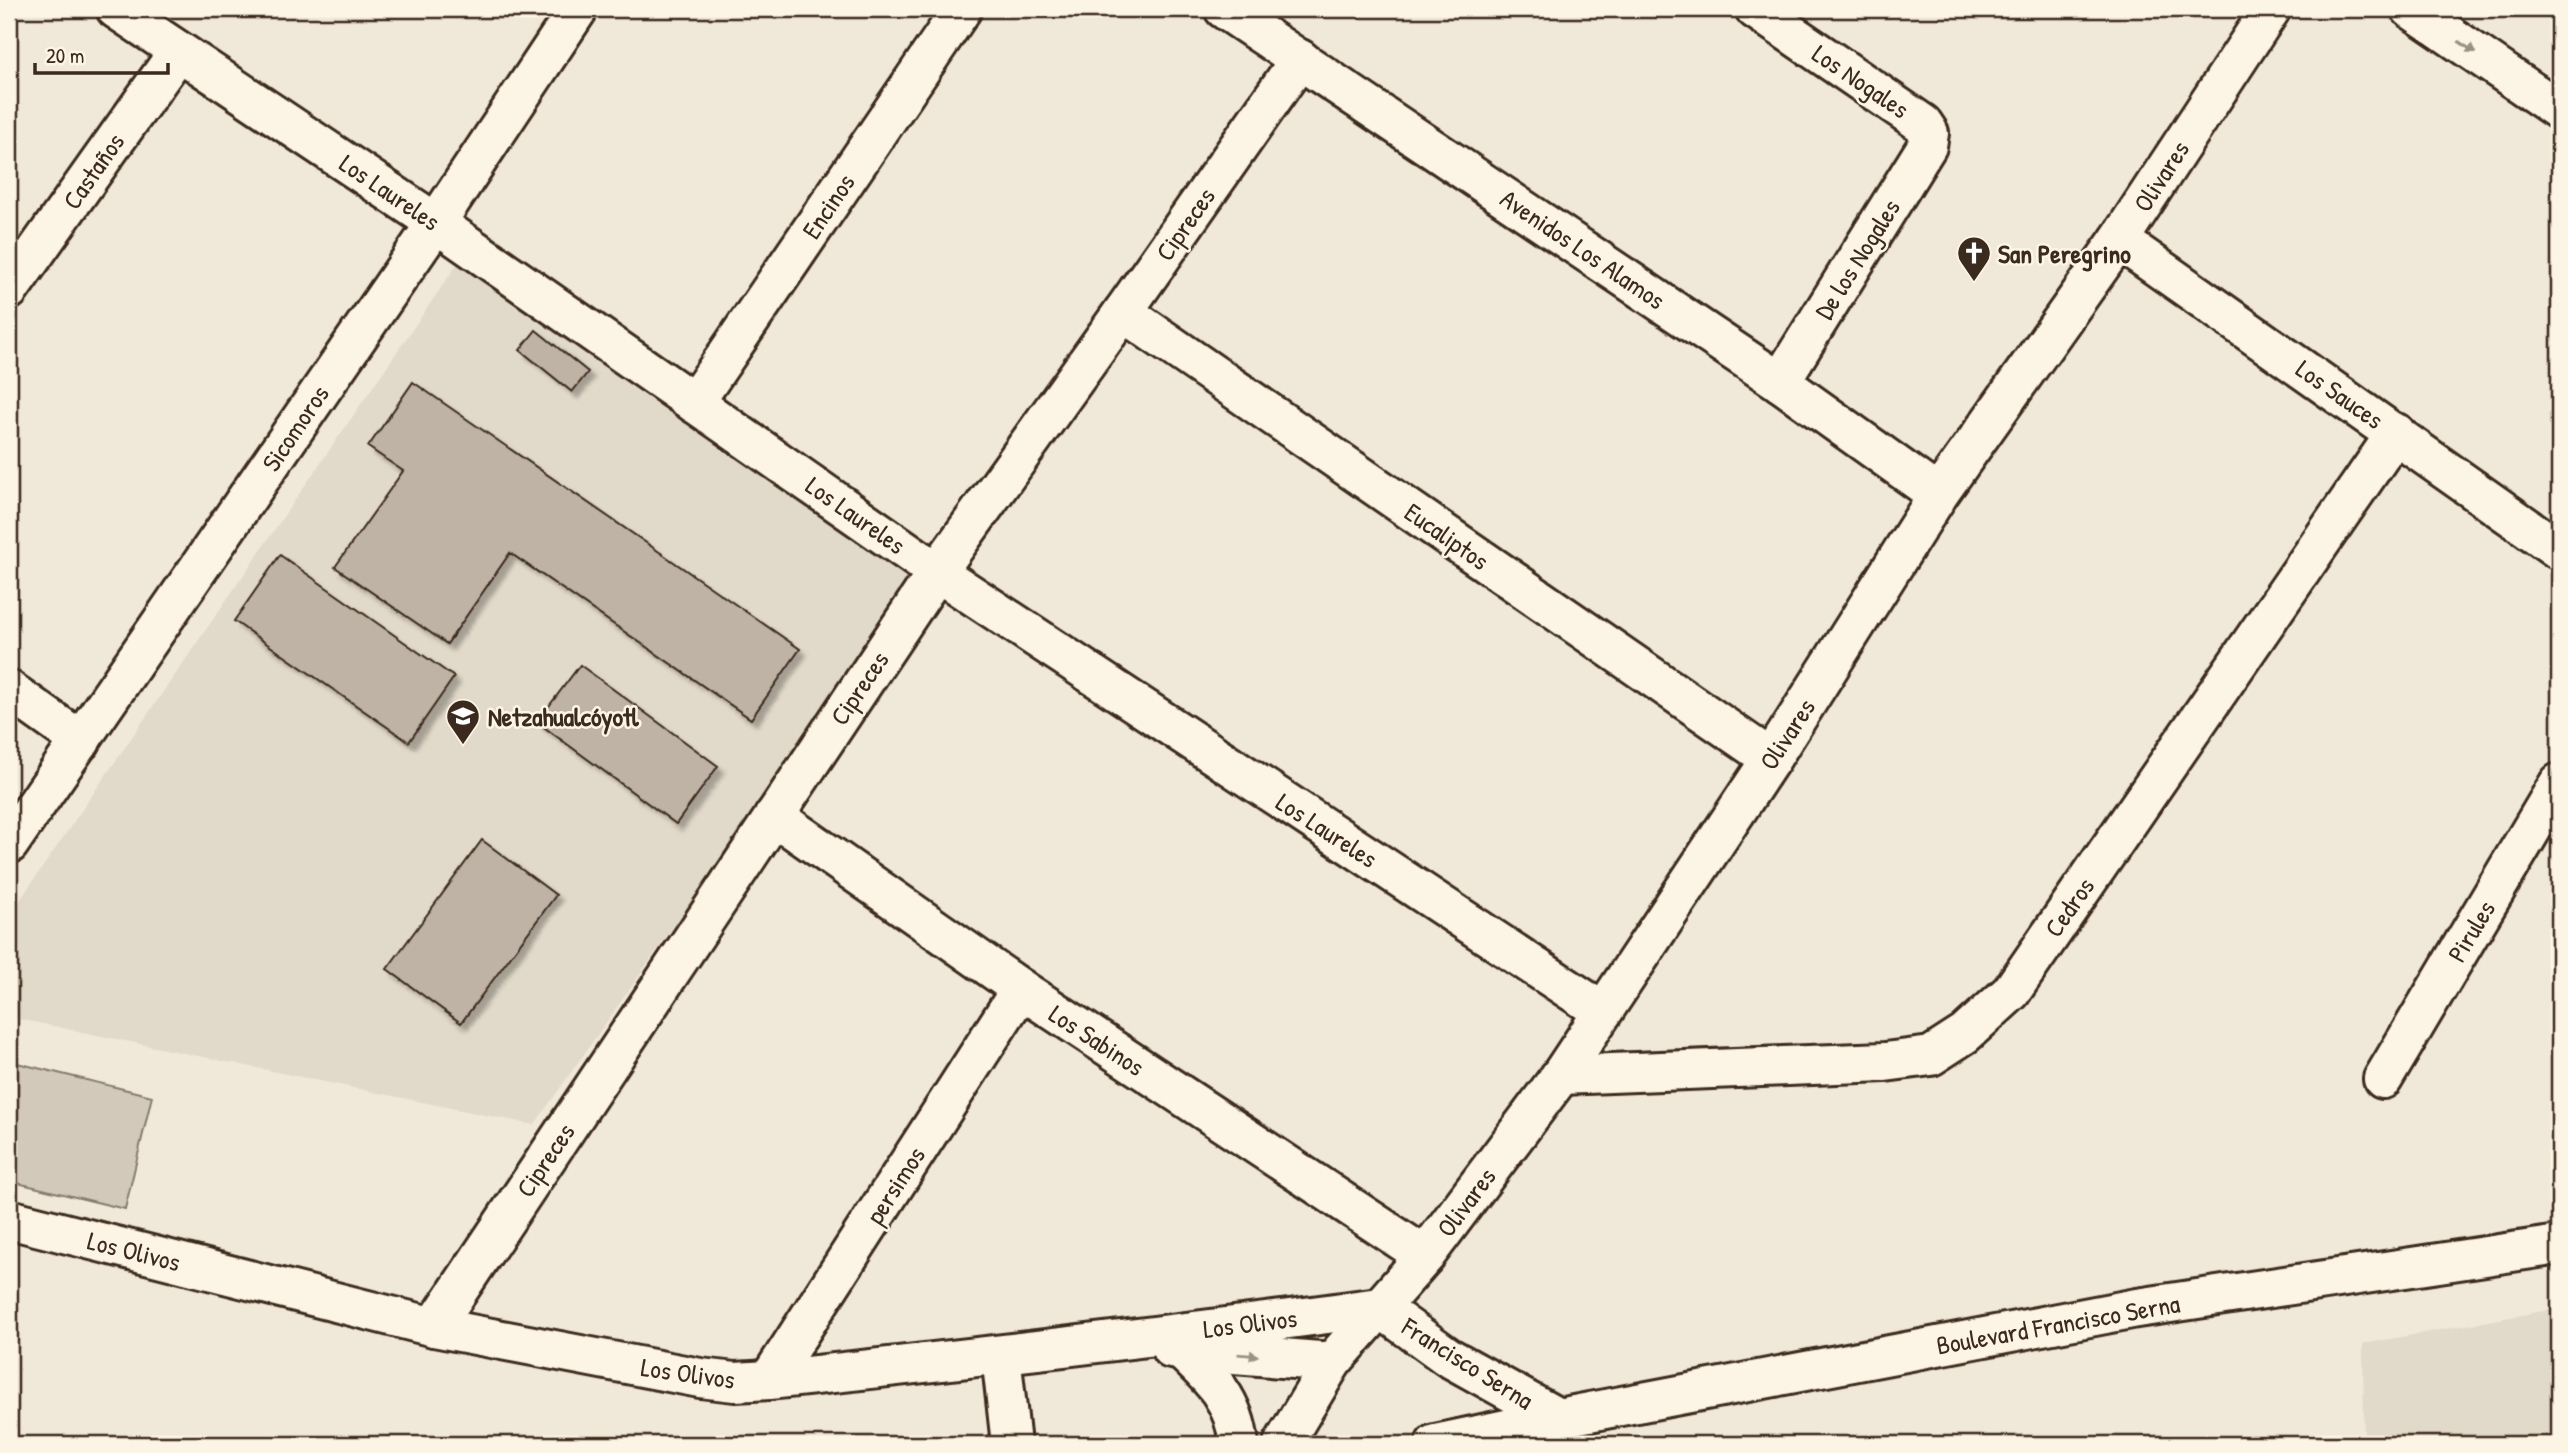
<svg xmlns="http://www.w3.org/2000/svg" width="2568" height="1453" font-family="'Patrick Hand',sans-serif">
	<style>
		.built { fill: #e1d9c9 }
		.green { fill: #d2c9ba; stroke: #867a6c; stroke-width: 2 }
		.building { fill: #beb3a4; stroke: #3b2a1e; stroke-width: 2; filter: url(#shadow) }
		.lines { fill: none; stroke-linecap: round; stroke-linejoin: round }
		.minor-casing { stroke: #3b2a1e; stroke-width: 44 }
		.major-casing { stroke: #3b2a1e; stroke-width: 44 }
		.minor { stroke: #fcf5e5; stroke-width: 38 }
		.major { stroke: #fcf5e5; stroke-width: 38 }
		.oneway { fill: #9c9082 }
		.labels { text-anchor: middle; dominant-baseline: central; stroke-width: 5; stroke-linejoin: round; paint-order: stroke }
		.street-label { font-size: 26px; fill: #3b2a1e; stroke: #fcf5e5 }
		.poi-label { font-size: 26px; font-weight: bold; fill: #3b2a1e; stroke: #fcf5e5; text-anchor: start }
	</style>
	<defs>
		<filter id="shadow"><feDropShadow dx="6" dy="6" stdDeviation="2" flood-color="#0004"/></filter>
	</defs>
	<rect width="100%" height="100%" fill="#f0e9d9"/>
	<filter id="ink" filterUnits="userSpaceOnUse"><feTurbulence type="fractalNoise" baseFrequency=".0143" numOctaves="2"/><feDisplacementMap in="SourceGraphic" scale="14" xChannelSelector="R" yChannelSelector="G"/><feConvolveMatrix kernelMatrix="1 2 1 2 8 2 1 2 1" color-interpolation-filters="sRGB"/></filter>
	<g filter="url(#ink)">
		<g class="built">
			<polygon points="458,263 920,577 534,1125 9,1017 9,916"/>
			<polygon points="2559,1308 2559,1444 2364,1444 2363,1344"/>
		</g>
		<polygon class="green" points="9,1061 152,1096 125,1209 9,1181"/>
		<g class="building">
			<polygon points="536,330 588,372 572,392 520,350"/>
			<polygon points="413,382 800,649 751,719 510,553 447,644 335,567 403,471 368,447"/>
			<polygon points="280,555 454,677 409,742 234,621"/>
			<polygon points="580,665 718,766 676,824 537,722"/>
			<polygon points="482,840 556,895 461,1023 387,969"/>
		</g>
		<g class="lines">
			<g class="minor-casing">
				<g id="minor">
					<polyline points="116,9 436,223 937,572 1602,1011"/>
					<polyline points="1224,9 1780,382 1938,495"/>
					<polyline points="1755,9 1923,124 1929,133 1927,146 1780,382"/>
					<polyline points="2119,240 2559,550"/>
					<polyline points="9,290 178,52"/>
					<polyline points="1123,312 1771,759"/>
					<polyline points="694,403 962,9"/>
					<polyline points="9,690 81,741"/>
					<polyline points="774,816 1021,989 1425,1256"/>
					<polyline points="9,844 436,223 578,9"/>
					<polyline points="1561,1075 1885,1062 1931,1056 1965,1034 2011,992 2396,433"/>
					<polyline points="2383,1079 2559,783"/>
					<path d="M9 1219 434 1327 700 1378 735 1382 769 1380C973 1358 1176 1335 1379 1307L1448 1357 1558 1418"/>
					<polyline points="434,1327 937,572 1123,312 1300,59"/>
					<polyline points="1171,1349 1332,1362"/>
					<path d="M1180 1349C1212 1379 1234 1399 1239 1444"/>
					<polyline points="1001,1355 1011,1444"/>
					<polyline points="769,1380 1021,989"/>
					<polyline points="1435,1444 1558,1418 2137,1308 2559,1245"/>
				</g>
			</g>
			<g class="major-casing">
				<g id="major">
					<polyline points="2411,9 2559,110"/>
					<polyline points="1283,1444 1332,1362 1425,1256 1561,1075 1771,759 1938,495 2119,240 2271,9"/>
				</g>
			</g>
			<use href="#minor" class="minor"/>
			<use href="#major" class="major"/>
		</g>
		<defs><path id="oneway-solid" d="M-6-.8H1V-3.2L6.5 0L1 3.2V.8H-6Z" transform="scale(1.75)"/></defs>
		<g class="oneway">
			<use href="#oneway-solid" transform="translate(2467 47) rotate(34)"/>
			<use href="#oneway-solid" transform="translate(1248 1355) rotate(5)"/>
		</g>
	</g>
	<defs>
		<g id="church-pin" transform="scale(1.75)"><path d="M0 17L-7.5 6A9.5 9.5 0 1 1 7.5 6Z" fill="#3b2a1e" stroke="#fcf5e5"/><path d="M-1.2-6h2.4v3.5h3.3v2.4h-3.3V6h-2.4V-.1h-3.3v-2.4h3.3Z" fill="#fff"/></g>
		<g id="school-pin" transform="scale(1.75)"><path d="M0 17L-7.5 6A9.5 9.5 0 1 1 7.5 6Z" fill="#3b2a1e" stroke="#fcf5e5"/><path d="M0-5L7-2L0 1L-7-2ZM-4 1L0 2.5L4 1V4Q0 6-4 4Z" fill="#fff"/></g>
	</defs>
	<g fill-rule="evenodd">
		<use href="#church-pin" x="1974" y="253"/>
		<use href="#school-pin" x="463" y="716"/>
	</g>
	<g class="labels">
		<g class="street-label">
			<text transform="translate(1861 81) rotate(34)">Los Nogales</text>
			<text transform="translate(93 171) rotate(-55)">Castaños</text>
			<text transform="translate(2161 176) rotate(-57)">Olivares</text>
			<text transform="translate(390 192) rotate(34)">Los Laureles</text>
			<text transform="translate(828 206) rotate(-56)">Encinos</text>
			<text transform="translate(1185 224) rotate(-55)">Cipreces</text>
			<text transform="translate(1583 249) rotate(34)">Avenidos Los Alamos</text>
			<text transform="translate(1857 259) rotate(-58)">De los Nogales</text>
			<text transform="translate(2340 394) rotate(35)">Los Sauces</text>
			<text transform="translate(295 428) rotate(-56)">Sicomoros</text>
			<text transform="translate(856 515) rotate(35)">Los Laureles</text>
			<text transform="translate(1447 536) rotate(35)">Eucaliptos</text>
			<text transform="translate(859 688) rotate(-56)">Cipreces</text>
			<text transform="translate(1787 734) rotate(-57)">Olivares</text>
			<text transform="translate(1327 830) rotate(33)">Los Laureles</text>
			<text transform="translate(2069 907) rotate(-55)">Cedros</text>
			<text transform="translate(2471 931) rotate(-59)">Pirules</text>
			<text transform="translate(1097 1040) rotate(33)">Los Sabinos</text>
			<text transform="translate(545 1160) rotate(-56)">Cipreces</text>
			<text transform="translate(895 1185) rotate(-57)">persimos</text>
			<text transform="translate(1466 1202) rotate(-53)">Olivares</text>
			<text transform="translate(134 1251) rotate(14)">Los Olivos</text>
			<text transform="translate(1250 1323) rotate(-7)">Los Olivos</text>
			<text transform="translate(2058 1324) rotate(-10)">Boulevard Francisco Serna</text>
			<text transform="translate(1468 1363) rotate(32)">Francisco Serna</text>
			<text transform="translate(688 1373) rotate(8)">Los Olivos</text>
		</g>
		<g class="poi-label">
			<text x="1998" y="253">San Peregrino</text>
			<text x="488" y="716">Netzahualcóyotl</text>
		</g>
	</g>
	<rect width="2568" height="1453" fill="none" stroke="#fcf5e5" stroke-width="35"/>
	<rect x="18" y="18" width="2533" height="1418" fill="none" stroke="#3b2a1e" stroke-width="2.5" filter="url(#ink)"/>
	<path d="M35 63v10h133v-10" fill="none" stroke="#3b2a1e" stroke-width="3.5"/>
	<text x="46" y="63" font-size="21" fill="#3b2a1e" stroke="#fcf5e5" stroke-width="5" paint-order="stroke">20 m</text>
</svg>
